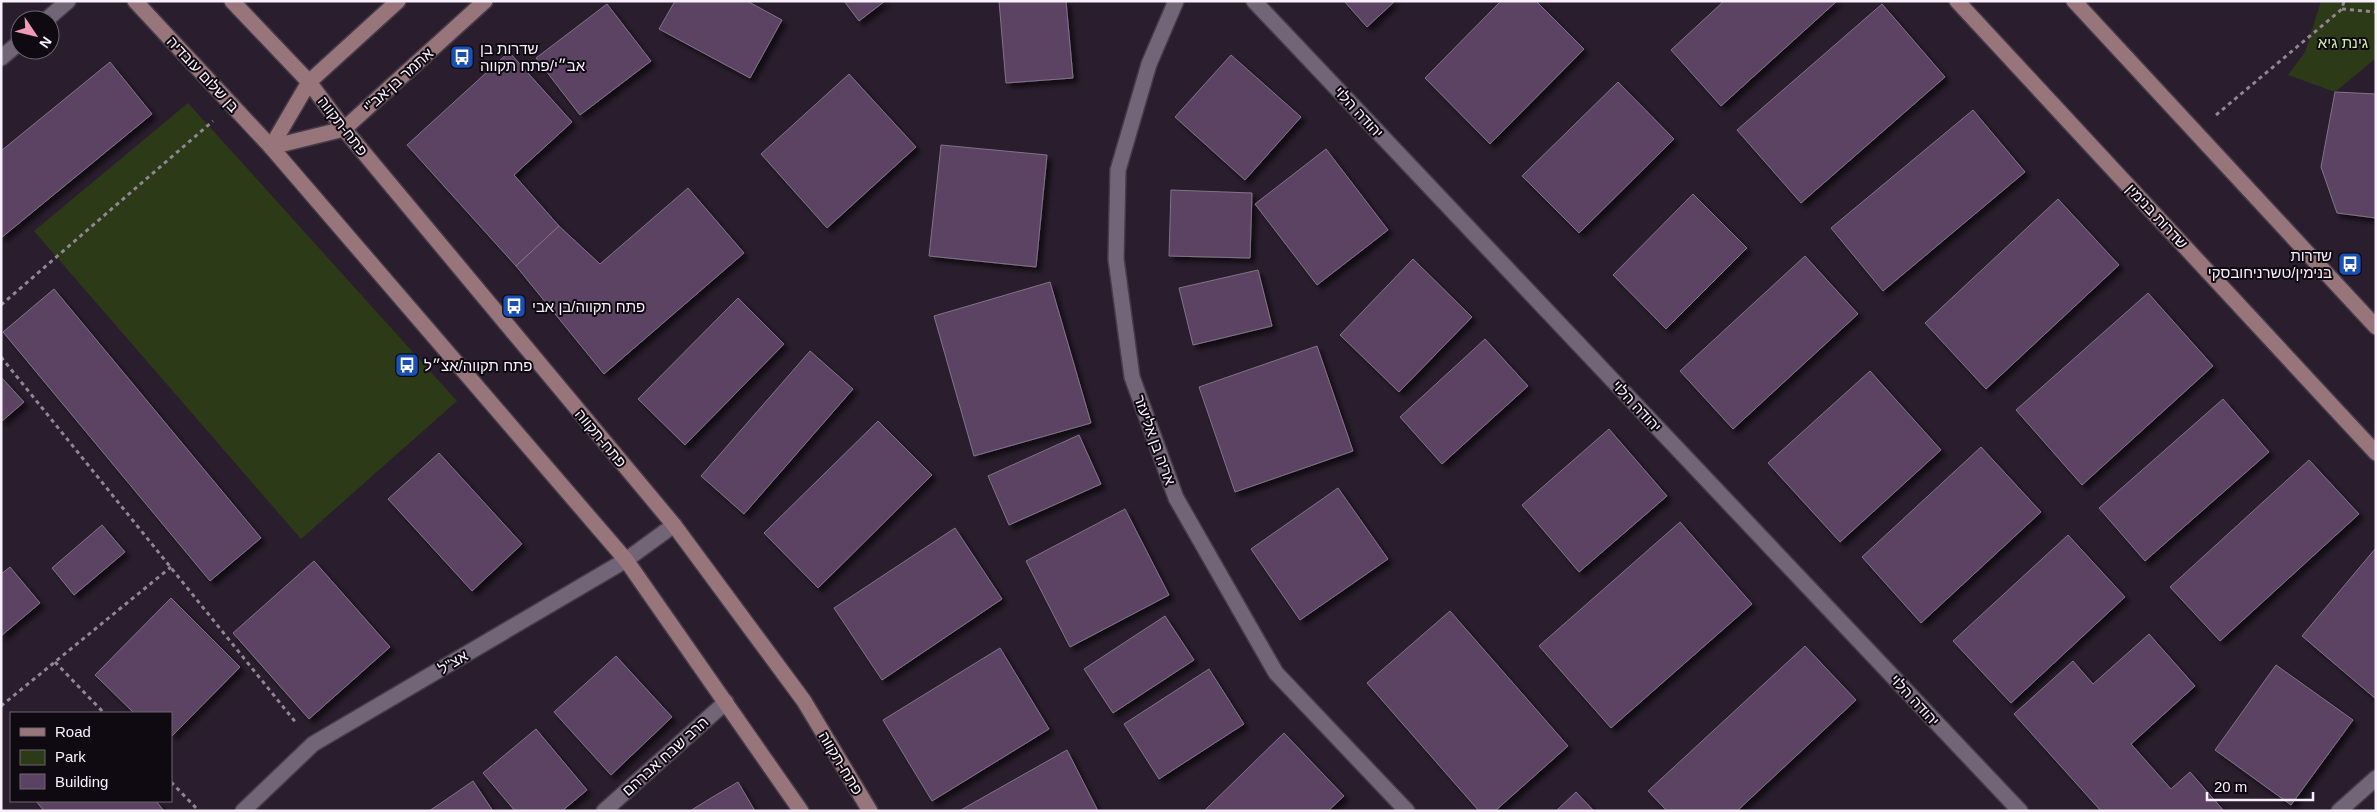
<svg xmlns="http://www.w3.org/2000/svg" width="2377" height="812" font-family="Arial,'Noto Sans Hebrew',sans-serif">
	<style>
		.green { fill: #2c3a18 }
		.building { fill: #5b4264; stroke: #827387; filter: url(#shadow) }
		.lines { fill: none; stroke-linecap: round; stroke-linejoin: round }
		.street-casing { stroke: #453b49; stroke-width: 18 }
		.secondary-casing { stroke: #453b49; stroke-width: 18 }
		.path { stroke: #908694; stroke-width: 3; stroke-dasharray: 4 4; stroke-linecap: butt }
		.street { stroke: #736578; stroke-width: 15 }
		.secondary { stroke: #98757a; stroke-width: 15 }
		.labels { text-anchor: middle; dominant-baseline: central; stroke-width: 4; stroke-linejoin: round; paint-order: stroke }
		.park-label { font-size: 15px; fill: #d1eeab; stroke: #0f0a11 }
		.poi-label { font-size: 15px; fill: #f8f0fc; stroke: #0f0a11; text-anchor: start }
		.street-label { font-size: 15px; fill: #f8f0fc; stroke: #0f0a11 }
	</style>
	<defs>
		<filter id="shadow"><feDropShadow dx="4.5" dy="4.5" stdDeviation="2.5" flood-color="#0009"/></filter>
	</defs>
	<rect width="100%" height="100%" fill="#2a1e2e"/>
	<g class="green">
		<polygon points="2321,1 2376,1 2376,58 2335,92 2288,75 2305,52"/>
		<polygon points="188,103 457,401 301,539 34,231"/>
	</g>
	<g class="building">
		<polygon points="675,1 747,1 782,20 750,78 659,29"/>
		<polygon points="844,1 885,1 859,21"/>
		<polygon points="999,1 1066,1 1073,78 1006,83"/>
		<polygon points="1344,1 1395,1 1367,27"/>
		<polygon points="1501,1 1536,1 1584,49 1490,144 1425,78"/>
		<polygon points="1724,1 1837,1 1721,106 1671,50"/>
		<polygon points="607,4 651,61 580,115 536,58"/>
		<polygon points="1882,4 1945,77 1801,203 1737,130"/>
		<polygon points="509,52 572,122 514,175 559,226 516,266 407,145"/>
		<polygon points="1231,55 1301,117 1245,180 1175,117"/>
		<polygon points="110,62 152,114 1,238 1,151"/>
		<polygon points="849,74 916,147 827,228 761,154"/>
		<polygon points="1618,82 1674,139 1579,233 1522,176"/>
		<polygon points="2335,92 2376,94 2376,218 2337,213 2321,167"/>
		<polygon points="1973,110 2025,172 1883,291 1831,228"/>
		<polygon points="941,145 1047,155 1036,267 929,256"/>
		<polygon points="1326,149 1388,230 1317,285 1255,204"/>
		<polygon points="688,188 744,253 604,374 516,266 559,226 600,264"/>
		<polygon points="1171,190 1252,193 1250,258 1169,256"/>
		<polygon points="1693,194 1747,248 1666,329 1613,275"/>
		<polygon points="2058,199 2119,265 1986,389 1925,323"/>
		<polygon points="1805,256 1858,314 1733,429 1680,371"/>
		<polygon points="1413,259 1472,317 1399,392 1340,335"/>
		<polygon points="1258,270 1272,326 1193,345 1179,288"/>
		<polygon points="1050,282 1091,423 974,456 934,316"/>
		<polygon points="54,289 261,538 210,581 3,332"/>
		<polygon points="2148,293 2213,366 2082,485 2016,410"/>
		<polygon points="738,298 784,344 685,445 638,399"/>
		<polygon points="1485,339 1528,386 1442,464 1400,417"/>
		<polygon points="1317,346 1353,451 1235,492 1199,387"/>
		<polygon points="810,351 853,389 744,514 701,476"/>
		<polygon points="1870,371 1941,450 1840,542 1768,463"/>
		<polygon points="1,377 24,402 1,422"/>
		<polygon points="2223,399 2269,452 2145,561 2099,508"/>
		<polygon points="878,421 932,475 818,588 764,533"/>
		<polygon points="1609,429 1667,496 1579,572 1522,505"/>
		<polygon points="1079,435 1101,484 1009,525 988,476"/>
		<polygon points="1981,447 2041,512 1921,623 1862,557"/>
		<polygon points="439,453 522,544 472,591 388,499"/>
		<polygon points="2309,460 2359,514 2220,641 2170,587"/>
		<polygon points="1338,488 1388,559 1300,620 1251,549"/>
		<polygon points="1125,509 1169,595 1070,647 1026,561"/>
		<polygon points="1680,522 1752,604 1611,728 1539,646"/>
		<polygon points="102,525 125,552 74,595 52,568"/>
		<polygon points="955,528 1002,599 882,680 834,608"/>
		<polygon points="2068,535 2125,597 2011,703 1953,641"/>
		<polygon points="2375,549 2376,550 2376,699 2302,636"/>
		<polygon points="314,561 390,647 309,719 233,633"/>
		<polygon points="10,567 40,603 1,636 1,574"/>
		<polygon points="171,598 240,667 171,737 171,713 134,713 95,675"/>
		<polygon points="1450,611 1568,746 1495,811 1479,811 1367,683"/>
		<polygon points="1165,616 1194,660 1113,713 1084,669"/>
		<polygon points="2149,634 2195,686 2131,744 2171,789 2190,772 2224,811 2101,811 2014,714 2073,661 2093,684"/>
		<polygon points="1805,646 1856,700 1737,811 1667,811 1648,791"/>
		<polygon points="1000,648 1049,729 932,801 883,720"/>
		<polygon points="616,656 672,717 611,775 554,712"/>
		<polygon points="2276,665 2353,720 2291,805 2215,750"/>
		<polygon points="1209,669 1244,724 1159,779 1124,724"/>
		<polygon points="536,729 587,790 562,811 515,811 483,773"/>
		<polygon points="1284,733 1344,796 1328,811 1204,811"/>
		<polygon points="1067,750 1098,811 959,811"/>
		<polygon points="473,781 493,811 429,811 444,801"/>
		<polygon points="738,782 755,811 690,811 711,798"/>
		<polygon points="1576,792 1594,811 1556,811"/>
		<polygon points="36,801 156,801 164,811 44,811"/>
	</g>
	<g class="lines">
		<g class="street-casing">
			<g id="street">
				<polyline points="1176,1 1149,64 1118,170 1116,259 1132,377 1176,498 1276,673 1407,811"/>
				<polyline points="1254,1 2020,811"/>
				<polyline points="46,20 68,1"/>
				<polyline points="1,58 20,42"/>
				<polyline points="243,811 313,744 626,560 674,525"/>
				<polyline points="604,811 726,702"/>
				<polyline points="2339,811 2376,778"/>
			</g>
		</g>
		<g class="secondary-casing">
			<g id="secondary">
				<polyline points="135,1 271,147 626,560 801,811"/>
				<polyline points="232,1 309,82 344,129 674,525 804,701 870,811"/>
				<polyline points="1957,1 2376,453"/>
				<polyline points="2074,1 2376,327"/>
				<polyline points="271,147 344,129 485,1"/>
				<polyline points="271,147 309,82 398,1"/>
			</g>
		</g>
		<g class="path">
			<polyline points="2342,9 2376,12"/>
			<polyline points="2216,115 2342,9 2344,1"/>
			<polyline points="1,305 213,121"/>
			<polyline points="1,357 297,724"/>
			<polyline points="55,662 104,713"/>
			<polyline points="1,706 171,567"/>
			<polyline points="171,782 199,811"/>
		</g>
		<use href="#street" class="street"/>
		<use href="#secondary" class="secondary"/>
	</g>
	<defs>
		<g id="bus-square" transform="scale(1.25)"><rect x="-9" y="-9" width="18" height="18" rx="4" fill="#1a4fb4" stroke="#0f0a11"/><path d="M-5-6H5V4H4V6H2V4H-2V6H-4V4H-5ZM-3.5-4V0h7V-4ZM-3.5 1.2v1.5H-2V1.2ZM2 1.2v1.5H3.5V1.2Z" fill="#fff"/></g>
	</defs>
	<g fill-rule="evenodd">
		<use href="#bus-square" x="462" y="57"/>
		<use href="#bus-square" x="2350" y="264"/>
		<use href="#bus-square" x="514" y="306"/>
		<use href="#bus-square" x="407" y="365"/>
	</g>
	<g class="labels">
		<g class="park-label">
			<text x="2343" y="42">גינת גיא</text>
		</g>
		<g class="poi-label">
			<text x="480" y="48">שדרות בן<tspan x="480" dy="17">אב״י/פתח תקווה</tspan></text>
			<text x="2332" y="255" text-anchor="end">שדרות<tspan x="2332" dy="17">בנימין/טשרניחובסקי</tspan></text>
			<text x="532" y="306">פתח תקווה/בן אבי</text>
			<text x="424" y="365">פתח תקווה/אצ״ל</text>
		</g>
		<g class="street-label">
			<text transform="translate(203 74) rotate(47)">בן שלום עובדיה</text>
			<text transform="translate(398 80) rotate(-42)">אתמר בן-אב"י</text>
			<text transform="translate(1359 112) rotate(47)">יהודה הלוי</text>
			<text transform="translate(343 126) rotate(52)">פתח-תקווה</text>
			<text transform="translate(2157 216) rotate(47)">שדרות בנימין</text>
			<text transform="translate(1637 406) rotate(47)">יהודה הלוי</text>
			<text transform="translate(601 438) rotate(50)">פתח-תקווה</text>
			<text transform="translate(1155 440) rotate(70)">אריה בן אליעזר</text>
			<text transform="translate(453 662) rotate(-31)">אצ"ל</text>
			<text transform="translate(1915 700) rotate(47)">יהודה הלוי</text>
			<text transform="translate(665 756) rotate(-42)">הרב שבח אברהם</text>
			<text transform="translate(841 763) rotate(59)">פתח-תקווה</text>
		</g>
	</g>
	<rect width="2377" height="812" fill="none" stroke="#f8f0fc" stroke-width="5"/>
	<rect x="10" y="712" width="162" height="90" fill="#0f0a11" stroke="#6c666f"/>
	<rect x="20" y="728" width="25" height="8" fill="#98757a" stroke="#6c666f"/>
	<text x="55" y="737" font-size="15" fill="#f8f0fc">Road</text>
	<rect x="20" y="750" width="25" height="15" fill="#2c3a18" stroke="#6c666f"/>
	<text x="55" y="762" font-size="15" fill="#f8f0fc">Park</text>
	<rect x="20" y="774" width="25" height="15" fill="#5b4264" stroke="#6c666f"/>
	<text x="55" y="787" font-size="15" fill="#f8f0fc">Building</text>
	<g transform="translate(35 35) rotate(125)"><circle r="24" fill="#0f0a11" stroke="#6c666f"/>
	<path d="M0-4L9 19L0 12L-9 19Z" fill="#f09ab5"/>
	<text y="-8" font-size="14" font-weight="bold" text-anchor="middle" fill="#f8f0fc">N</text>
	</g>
	<path d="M2207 792v8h106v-8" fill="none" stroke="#f8f0fc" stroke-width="2.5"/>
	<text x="2214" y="792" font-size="15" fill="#f8f0fc" stroke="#0f0a11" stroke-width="4" paint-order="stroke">20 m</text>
</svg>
